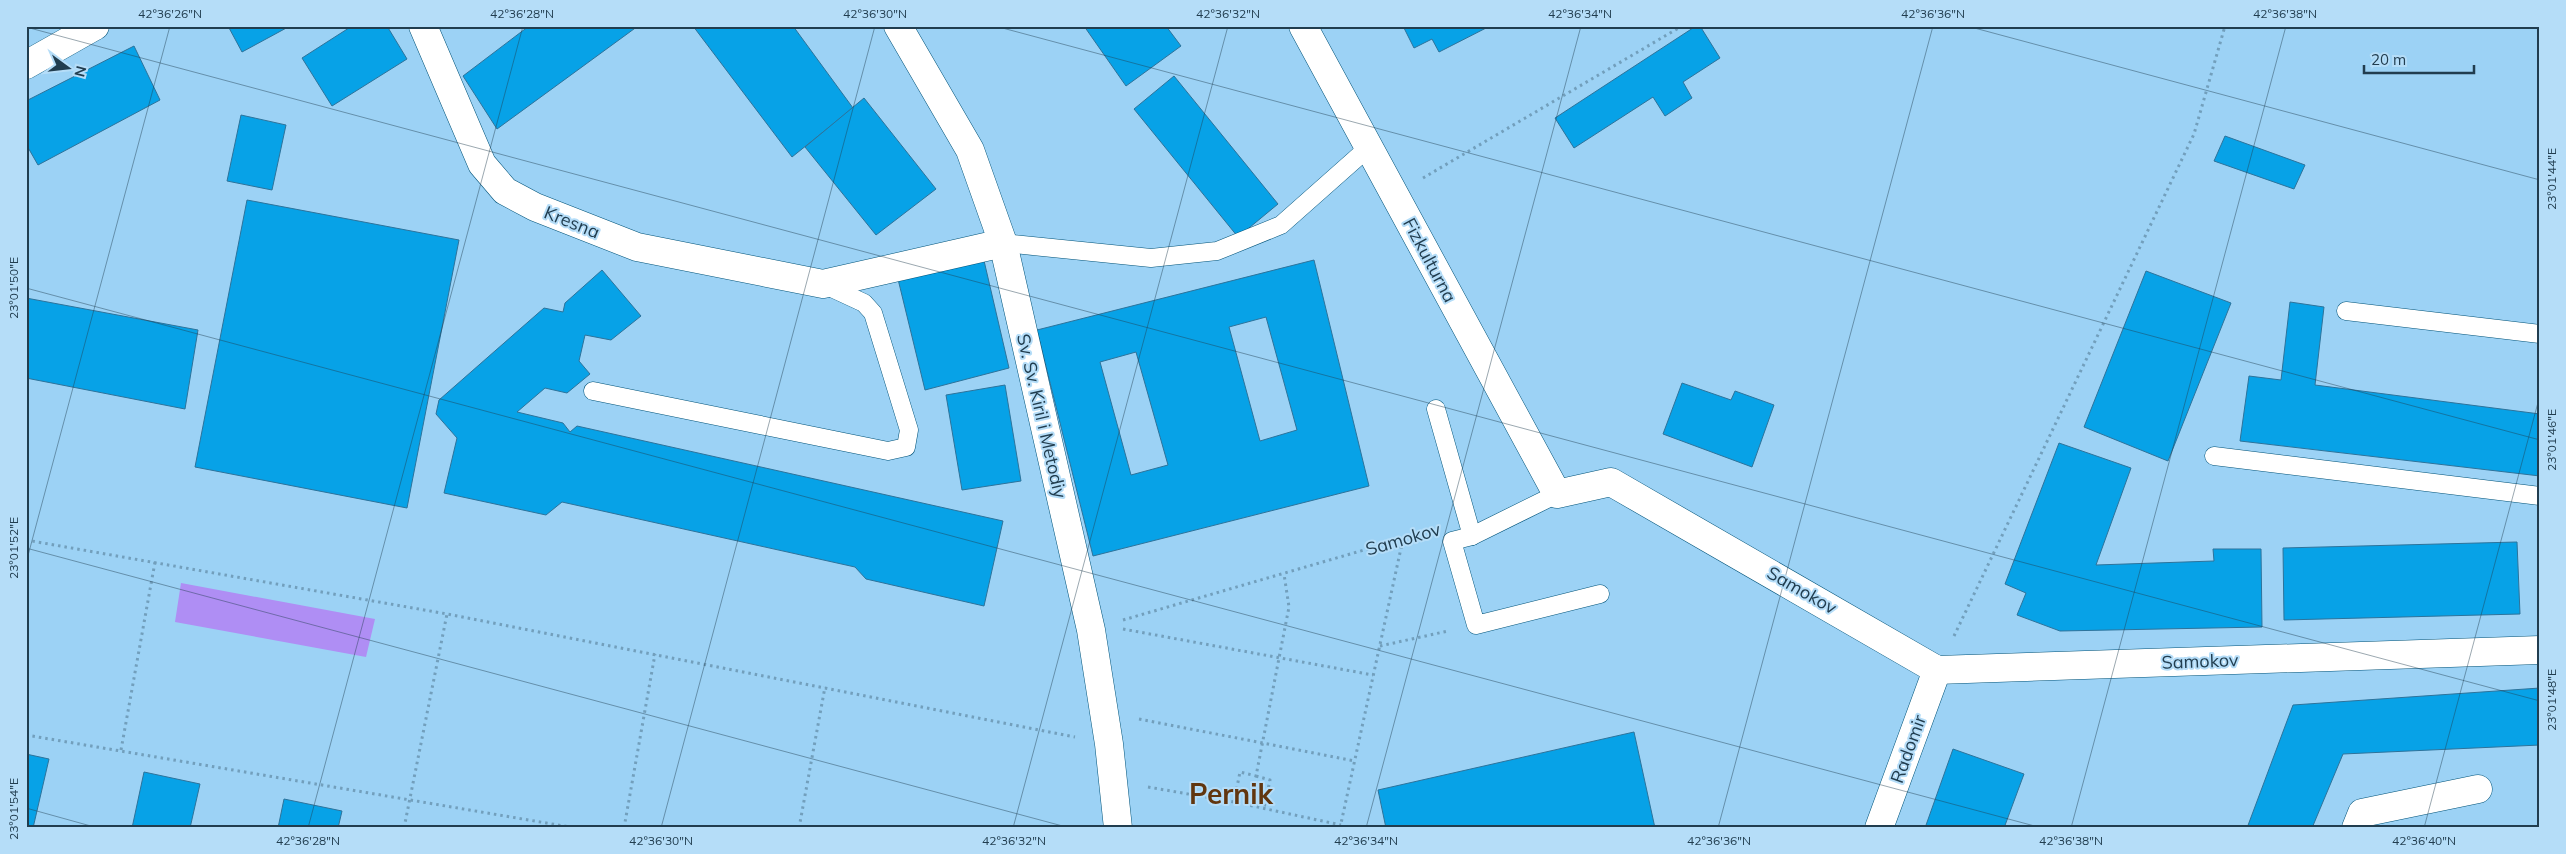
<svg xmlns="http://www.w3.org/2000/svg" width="2566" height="854" font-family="Mulish,sans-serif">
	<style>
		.water { fill: #af8ef4 }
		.building { fill: #07a2e7; stroke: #2d739b; fill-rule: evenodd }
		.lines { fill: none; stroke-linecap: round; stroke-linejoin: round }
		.lane-casing { stroke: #005379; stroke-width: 19 }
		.street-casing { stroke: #005379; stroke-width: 29 }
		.path { stroke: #729fbc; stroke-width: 3; stroke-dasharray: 2.5 4; stroke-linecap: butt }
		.lane { stroke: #fff; stroke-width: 18 }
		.street { stroke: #fff; stroke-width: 28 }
		.ticks { fill: none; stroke: #213d4f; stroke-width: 1; stroke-opacity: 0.45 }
		.labels { text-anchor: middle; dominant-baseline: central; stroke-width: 4; stroke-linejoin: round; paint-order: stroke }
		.street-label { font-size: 18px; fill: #213d4f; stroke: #b5ddf8 }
		.town-label { font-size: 28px; font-weight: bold; fill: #61360f; stroke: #b5ddf8 }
		.neatline { fill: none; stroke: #213d4f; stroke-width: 2 }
		.ticks-label { font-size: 12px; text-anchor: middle; fill: #213d4f }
	</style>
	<rect width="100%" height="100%" fill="#9cd2f5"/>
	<polygon class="water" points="181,583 375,619 366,657 175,622"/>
	<g class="building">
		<polygon points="228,26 290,26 242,52"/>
		<polygon points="352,26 387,26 407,59 332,106 302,58"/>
		<polygon points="529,26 638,26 497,129 463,76"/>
		<polygon points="693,26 793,26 853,108 792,157"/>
		<polygon points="1084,26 1166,26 1181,46 1126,86"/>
		<polygon points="1403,26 1490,26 1439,52 1432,39 1414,48"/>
		<polygon points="1696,26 1700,26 1720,58 1683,82 1692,98 1665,116 1653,97 1574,148 1555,118"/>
		<polygon points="134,46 160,100 38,165 26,144 26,101"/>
		<polygon points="1174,76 1278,204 1238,237 1134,109"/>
		<polygon points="864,98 936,189 876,235 805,147"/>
		<polygon points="241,115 286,125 272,190 227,181"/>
		<polygon points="2225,136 2305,165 2294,189 2214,161"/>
		<polygon points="247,200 459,240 407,508 195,467"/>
		<polygon points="982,252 1009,368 925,390 897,275"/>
		<path d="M1314 260 1369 486 1093 556 1037 330ZM1266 317 1297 430 1260 441 1229 327ZM1136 352 1168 465 1131 475 1100 362Z"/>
		<polygon points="602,270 641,316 611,340 585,335 579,361 590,374 567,393 545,388 517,412 563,423 570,432 577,426 1003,521 984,606 866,579 855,567 562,502 546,515 444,493 457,438 436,414 439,400 544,308 563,312 565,303"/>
		<polygon points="2146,271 2231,303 2168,461 2084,427"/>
		<polygon points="26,298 198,330 185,409 26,378"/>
		<polygon points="2290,302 2324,307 2315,385 2540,414 2540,476 2240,441 2249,376 2281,380"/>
		<polygon points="1682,383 1731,400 1735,391 1774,405 1752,467 1663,434"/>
		<polygon points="1005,385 1021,481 962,490 946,395"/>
		<polygon points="2059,443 2131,468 2096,565 2214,561 2213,549 2261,549 2262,627 2060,631 2017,615 2026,593 2005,584"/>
		<polygon points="2517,542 2520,614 2284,620 2283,548"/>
		<polygon points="2540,688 2540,745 2343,754 2312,828 2247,828 2293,705"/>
		<polygon points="1634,732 1655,828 1386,828 1378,790"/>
		<polygon points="1953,749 2024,774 2004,828 1925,828"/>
		<polygon points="26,754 49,759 33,828 26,828"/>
		<polygon points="144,772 200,784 190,828 132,828"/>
		<polygon points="284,799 342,811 338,828 278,828"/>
	</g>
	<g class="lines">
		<g class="lane-casing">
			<g id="lane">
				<polyline points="1003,243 1151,258 1217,251 1281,225 1369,147"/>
				<polyline points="2346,311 2540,334"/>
				<polyline points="593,391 888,451 906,447 909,430 873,313 864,303 823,284"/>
				<polyline points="1436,409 1472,536"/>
				<polyline points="2214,456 2540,496"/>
				<polyline points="1557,494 1472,536 1452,541 1476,625 1600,594"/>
			</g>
		</g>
		<g class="street-casing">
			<g id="street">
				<polyline points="423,26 482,164 505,191 535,207 637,247 823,284 1003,243"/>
				<polyline points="898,26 970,150 1003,243 1091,630 1109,744 1118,828"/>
				<polyline points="1303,26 1557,494 1611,482 1937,670 2540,650"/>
				<polyline points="26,65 95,26"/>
				<polyline points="1879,828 1937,670"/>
				<polyline points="2356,828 2362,813 2478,789"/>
			</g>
		</g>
		<g class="path">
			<polyline points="1423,178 1682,26"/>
			<polyline points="26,540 447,614 1075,737"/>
			<polyline points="1123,620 1426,532"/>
			<polyline points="1123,629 1373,675"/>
			<polyline points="1954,636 2194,134 2225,26"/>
			<polyline points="1380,646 1448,631"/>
			<polyline points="1139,719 1355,761"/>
			<polyline points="26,735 576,828"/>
			<polyline points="121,750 155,562"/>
			<polyline points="1256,776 1270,780 1264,808"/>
			<polyline points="1148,787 1234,802 1341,825"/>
			<polyline points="1234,802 1240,772 1256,776 1289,607 1284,574"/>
			<polyline points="404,828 447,614"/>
			<polyline points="624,828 655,654"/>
			<polyline points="799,828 825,687"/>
			<polyline points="1340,828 1403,539"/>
		</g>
		<use href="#lane" class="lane"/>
		<use href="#street" class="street"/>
	</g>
	<path class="ticks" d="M995 26 2540 440M1967 26 2540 180M26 27 2540 701M26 288 2042 828M26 548 1070 828M26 563 170 26M26 808 98 828M308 828 523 26M661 828 875 26M1013 828 1228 26M1366 828 1581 26M1718 828 1933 26M2071 828 2286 26M2424 828 2540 395"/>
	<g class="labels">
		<g class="street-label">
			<text transform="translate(572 222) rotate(22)">Kresna</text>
			<text transform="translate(1430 260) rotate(62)">Fizkulturna</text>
			<text transform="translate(1042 416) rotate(77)">Sv. Sv. Kiril i Metodiy</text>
			<text transform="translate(1403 539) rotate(-16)">Samokov</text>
			<text transform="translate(1802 590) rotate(30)">Samokov</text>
			<text transform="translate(2200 661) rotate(-2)">Samokov</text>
			<text transform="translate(1908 749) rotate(-70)">Radomir</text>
		</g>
		<g class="town-label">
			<text x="1231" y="793">Pernik</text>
		</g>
	</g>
	<rect width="2566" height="854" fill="none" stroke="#b5ddf8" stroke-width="55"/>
	<g transform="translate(68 68) rotate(105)" stroke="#b5ddf8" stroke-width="4" paint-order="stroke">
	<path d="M0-4L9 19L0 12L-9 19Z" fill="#213d4f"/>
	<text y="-8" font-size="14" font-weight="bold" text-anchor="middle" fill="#213d4f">N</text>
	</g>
	<path d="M2364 65v8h110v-8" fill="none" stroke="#213d4f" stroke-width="2.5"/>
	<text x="2371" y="65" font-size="15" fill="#213d4f" stroke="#b5ddf8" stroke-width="4" paint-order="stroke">20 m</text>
	<rect x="28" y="28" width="2510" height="798" class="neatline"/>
	<g class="ticks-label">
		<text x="170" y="18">42°36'26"N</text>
		<text x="522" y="18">42°36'28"N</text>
		<text x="875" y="18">42°36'30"N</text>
		<text x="1228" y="18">42°36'32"N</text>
		<text x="1580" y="18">42°36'34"N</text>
		<text x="1933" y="18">42°36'36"N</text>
		<text x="2285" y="18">42°36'38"N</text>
		<text transform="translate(2552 179) rotate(-90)" y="4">23°01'44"E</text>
		<text transform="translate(14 288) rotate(-90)" y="4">23°01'50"E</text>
		<text transform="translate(2552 440) rotate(-90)" y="4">23°01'46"E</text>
		<text transform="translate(14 548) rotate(-90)" y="4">23°01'52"E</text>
		<text transform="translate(2552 700) rotate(-90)" y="4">23°01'48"E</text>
		<text transform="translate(14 809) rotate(-90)" y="4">23°01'54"E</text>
		<text x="308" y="845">42°36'28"N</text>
		<text x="661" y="845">42°36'30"N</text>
		<text x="1014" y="845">42°36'32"N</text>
		<text x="1366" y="845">42°36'34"N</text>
		<text x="1719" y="845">42°36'36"N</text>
		<text x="2071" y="845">42°36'38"N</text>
		<text x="2424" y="845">42°36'40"N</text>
	</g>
</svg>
